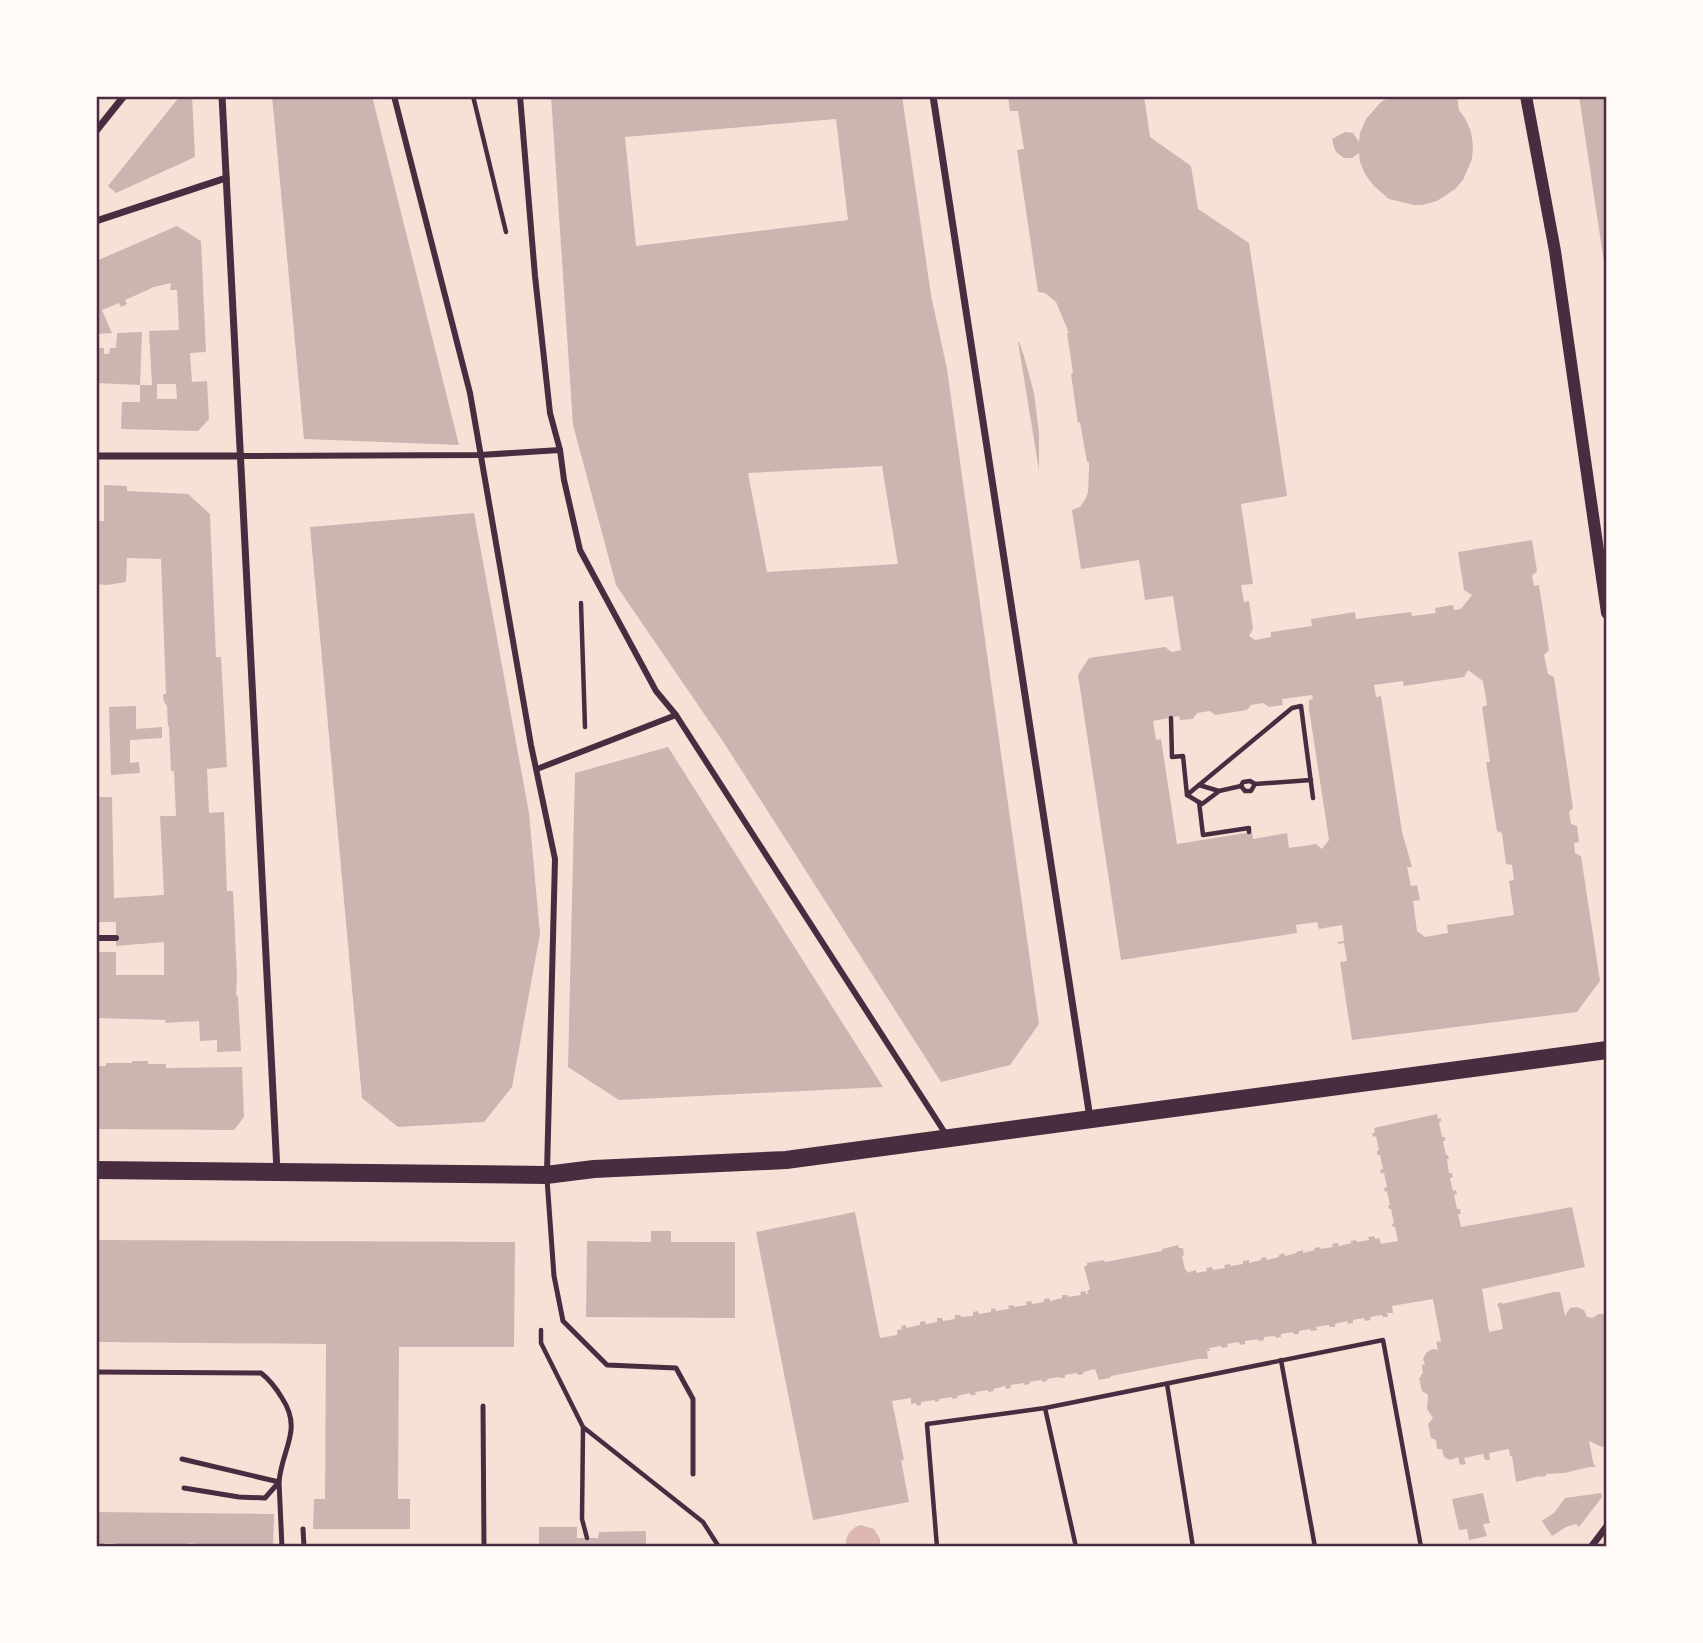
<svg xmlns="http://www.w3.org/2000/svg" width="1703" height="1643" font-family="'DejaVu Sans',sans-serif">
	<style>
		.water { fill: #dcb8b0 }
		.building { fill: #ccb4b1; fill-rule: evenodd }
		.lines { fill: none; stroke-linecap: round; stroke-linejoin: round }
		.path { stroke: #4a2c40; stroke-width: 4.5 }
		.service { stroke: #4a2c40; stroke-width: 5 }
		.pedestrian { stroke: #4a2c40; stroke-width: 6 }
		.minor { stroke: #4a2c40; stroke-width: 7 }
		.tertiary { stroke: #4a2c40; stroke-width: 12 }
		.primary { stroke: #4a2c40; stroke-width: 18 }
		.neatline { fill: none; stroke: #4a2c40; stroke-width: 2.5 }
	</style>
	<rect width="100%" height="100%" fill="#f7e1d7"/>
	<path class="water" d="M861 1525 874 1529 880 1539V1547H846C845 1536 850 1528 861 1525Z"/>
	<g class="building">
		<polygon points="180,96 192,96 195,157 116,193 108,186"/>
		<polygon points="272,96 372,96 459,445 304,439"/>
		<path d="M551 96H902L931 295 947 369 1039 1024 1010 1065 941 1082 724 743 616 585 573 425ZM836 119 848 220 636 246 625 137ZM882 466 898 564 767 572 748 473Z"/>
		<path d="M1008 96H1144L1150 137 1191 166 1198 209 1249 243 1287 496 1241 504 1253 584 1241 585 1244 602 1249 601 1253 629 1249 636 1255 640 1271 637V632L1312 626 1311 619 1355 612 1356 619 1411 612 1412 616 1436 613 1435 608 1453 605 1454 610 1461 609 1472 595 1464 590 1458 552 1532 540 1537 571 1532 576 1534 586 1539 585 1549 650 1544 655 1548 674 1554 677 1573 808 1569 812 1571 824 1577 826 1579 842 1574 843 1575 853 1581 856 1600 981 1577 1012 1352 1040 1340 962 1347 961 1344 943 1338 944V942L1344 941 1342 925 1319 929 1317 922 1296 925 1297 933 1121 960 1078 675 1089 658 1165 647 1172 652 1181 650 1173 596 1145 600 1139 560 1081 569 1072 510 1080 507 1086 498 1088 492 1089 468V462H1087L1080 422 1078 423 1071 374 1073 373 1067 333H1069L1056 302 1045 293 1038 292 1017 150 1024 149 1018 111H1010ZM1468 670 1483 681 1487 705 1482 707 1490 762H1486L1497 831 1502 833 1506 864 1512 865 1514 880 1509 881 1514 915 1447 925 1448 933 1425 937 1417 931 1413 901 1420 900 1417 885 1411 886 1407 867H1412L1402 832 1381 696 1376 697 1374 685 1403 681 1404 686 1464 677ZM1312 695 1313 699 1309 700V709L1329 840 1322 849 1316 844 1289 848 1287 833 1253 839 1252 832 1177 844 1161 739 1156 740 1153 721 1179 716 1180 720 1193 719 1197 713 1210 711 1215 715 1247 710 1251 705 1263 703 1269 707 1283 705 1282 699Z"/>
		<polygon points="1391,96 1457,96 1459,110 1466,120 1471,132 1473,146 1472,159 1463,180 1455,189 1437,201 1422,205 1414,205 1389,199 1374,186 1365,174 1360,162 1359,153 1352,158 1344,158 1336,152 1334,147 1332,139 1345,132 1353,133 1359,142 1360,133 1366,119 1381,102"/>
		<polygon points="1579,96 1607,96 1607,268 1605,269"/>
		<path d="M177 226 201 241 206 352 190 353 192 382 207 381 209 419 198 431 121 429 122 402H140V385L96 383V348H104V354H109L110 348H116L117 333 142 332 140 385H152L149 331 179 330 177 290H170L171 283 150 288V289L125 300 127 304 121 307 119 303 102 310 112 333 96 334V261ZM157 384H176L177 399H157Z"/>
		<polygon points="1018,342 1019,342 1024,356 1034,393 1039,433 1039,470"/>
		<polygon points="104,485 127,486 127,491 188,494 210,514 216,657 221,657 227,767 207,769 209,813 224,812 227,891 233,891 237,976 236,994 238,997 241,1051 217,1052 217,1040 200,1041 199,1021 165,1023 166,1020 96,1018 96,952 116,952 116,975 164,975 164,942 116,946 116,922 96,922 96,797 112,797 114,898 164,895 160,816 176,816 174,771 171,771 169,726 168,727 167,706 164,702 163,694 166,694 161,559 127,558 126,582 107,585 96,584 96,521 104,521"/>
		<polygon points="474,513 529,813 540,934 512,1087 484,1122 398,1127 362,1098 310,527"/>
		<polygon points="136,706 136,729 162,727 162,738 130,740 130,763 139,762 140,773 111,775 109,707"/>
		<polygon points="668,747 883,1087 619,1100 568,1067 575,773"/>
		<polygon points="132,1061 148,1061 148,1064 166,1064 166,1068 242,1067 244,1117 234,1130 96,1129 96,1066 106,1066 106,1063 132,1063"/>
		<polygon points="1437,1114 1438,1119 1441,1118 1441,1121 1439,1122 1442,1137 1445,1137 1445,1141 1443,1141 1446,1155 1448,1155 1449,1159 1447,1159 1449,1173 1452,1173 1453,1177 1450,1178 1453,1191 1456,1190 1457,1194 1454,1195 1457,1209 1460,1209 1461,1214 1458,1214 1461,1227 1572,1207 1585,1267 1482,1289 1489,1332 1503,1329 1499,1308 1497,1304 1502,1302 1502,1304 1554,1292 1560,1292 1565,1316 1570,1308 1577,1307 1584,1310 1587,1317 1592,1318 1599,1314 1607,1314 1607,1445 1602,1447 1589,1441 1593,1462 1596,1467 1589,1467 1564,1473 1546,1474 1546,1476 1540,1477 1539,1476 1516,1482 1512,1456 1510,1456 1509,1449 1489,1453 1490,1460 1485,1460 1483,1454 1464,1458 1466,1464 1460,1465 1458,1457 1450,1460 1444,1457 1442,1449 1437,1449 1436,1440 1431,1438 1428,1424 1433,1418 1427,1409 1428,1395 1422,1391 1419,1378 1421,1377 1421,1374 1423,1374 1422,1365 1425,1364 1423,1359 1426,1353 1432,1349 1438,1350 1436,1342 1441,1341 1433,1299 1392,1306 1393,1313 1387,1313 1388,1317 1383,1317 1382,1315 1370,1317 1371,1320 1365,1321 1364,1318 1353,1320 1353,1323 1348,1324 1347,1321 1335,1324 1335,1327 1330,1327 1329,1325 1316,1327 1317,1330 1311,1331 1310,1329 1299,1331 1299,1334 1293,1334 1293,1332 1281,1334 1281,1337 1276,1338 1275,1336 1264,1337 1264,1340 1258,1341 1258,1339 1245,1341 1245,1344 1240,1345 1239,1342 1227,1344 1228,1347 1222,1348 1221,1346 1209,1348 1210,1351 1207,1351 1208,1359 1198,1359 1111,1376 1110,1378 1099,1380 1095,1369 1083,1372 1084,1374 1078,1375 1077,1373 1065,1375 1065,1378 1060,1378 1059,1377 1047,1379 1047,1381 1043,1382 1041,1380 1029,1382 1030,1384 1024,1385 1024,1383 1010,1385 1011,1388 1006,1389 1005,1386 993,1389 994,1391 988,1392 988,1390 975,1392 976,1395 970,1395 970,1393 957,1396 958,1398 952,1399 952,1397 939,1399 939,1401 935,1402 935,1400 921,1402 921,1405 917,1406 916,1403 911,1404 911,1398 892,1401 904,1460 901,1460 909,1502 813,1520 756,1232 855,1212 880,1338 897,1335 897,1330 902,1329 901,1326 906,1325 906,1328 920,1325 920,1322 925,1321 926,1324 937,1322 937,1318 942,1318 943,1321 955,1319 955,1315 960,1315 961,1317 973,1316 973,1312 978,1311 979,1314 991,1312 991,1309 995,1308 996,1311 1009,1309 1008,1306 1013,1305 1014,1307 1027,1305 1026,1302 1031,1301 1032,1304 1044,1302 1044,1299 1049,1298 1050,1301 1062,1298 1062,1295 1067,1295 1068,1297 1081,1295 1080,1292 1085,1291 1086,1294 1088,1294 1087,1291 1090,1289 1084,1267 1087,1265 1087,1263 1104,1260 1105,1262 1162,1251 1162,1249 1178,1245 1179,1248 1183,1248 1184,1255 1182,1256 1185,1269 1190,1274 1189,1272 1196,1270 1196,1273 1207,1271 1206,1268 1212,1267 1213,1270 1225,1268 1224,1265 1230,1264 1231,1266 1243,1264 1243,1261 1249,1260 1249,1263 1261,1260 1261,1258 1266,1257 1267,1260 1279,1257 1279,1255 1284,1253 1285,1256 1297,1253 1296,1252 1303,1250 1303,1253 1315,1250 1314,1248 1320,1247 1321,1249 1333,1247 1332,1244 1338,1243 1339,1246 1352,1243 1350,1241 1356,1240 1357,1242 1369,1240 1368,1237 1374,1236 1375,1239 1379,1238 1381,1244 1398,1241 1395,1227 1393,1227 1392,1224 1394,1223 1391,1209 1389,1209 1388,1205 1390,1205 1387,1191 1385,1192 1384,1188 1387,1187 1384,1173 1381,1174 1380,1170 1383,1169 1380,1155 1377,1155 1377,1151 1379,1150 1376,1136 1373,1137 1372,1133 1375,1133 1374,1128"/>
		<polygon points="651,1231 671,1231 671,1242 735,1242 735,1318 586,1317 587,1241 651,1242"/>
		<polygon points="96,1240 515,1242 514,1347 399,1347 398,1499 410,1499 410,1529 313,1529 314,1499 325,1499 326,1344 96,1342"/>
		<polygon points="1483,1493 1490,1523 1483,1524 1487,1536 1469,1540 1467,1529 1459,1530 1452,1499"/>
		<polygon points="1601,1493 1602,1497 1579,1527 1576,1524 1566,1527 1552,1536 1542,1521 1554,1513 1565,1498"/>
		<polygon points="96,1512 274,1514 273,1547 198,1547 198,1544 188,1543 188,1547 115,1547 115,1543 104,1543 104,1547 96,1547"/>
		<polygon points="539,1527 577,1527 577,1538 598,1538 599,1532 646,1531 646,1547 539,1547"/>
	</g>
	<g class="lines">
		<g class="path">
			<polyline points="473,96 506,232"/>
			<polyline points="581,603 585,727"/>
			<polyline points="1171,718 1172,757 1183,756 1187,795 1292,708 1301,706 1313,798"/>
			<polyline points="1199,785 1219,791 1241,786 1243,782 1250,781 1255,784 1311,780"/>
			<polyline points="1241,786 1245,791 1251,791 1255,784"/>
			<polyline points="1187,795 1202,804 1218,792"/>
			<polyline points="1199,802 1203,835 1249,828 1249,832"/>
			<polyline points="541,1330 541,1343 583,1427 703,1522 719,1547"/>
			<polyline points="1281,1360 1315,1547"/>
			<polyline points="1167,1384 1193,1547"/>
			<polyline points="1045,1408 1076,1547"/>
			<polyline points="583,1428 582,1519 587,1538"/>
			<polyline points="937,1547 927,1424 1045,1408 1383,1340 1421,1547"/>
		</g>
		<g class="service">
			<polyline points="547,1179 554,1276 563,1321 607,1365 676,1368 693,1399 693,1474"/>
			<path d="M96 1372 261 1373C270 1380 276 1388 282 1398 303 1430 282 1448 279 1482L182 1459"/>
			<polyline points="483,1406 484,1547"/>
			<polyline points="184,1488 239,1497 265,1498 279,1482 282,1547"/>
			<polyline points="303,1529 304,1547"/>
		</g>
		<g class="pedestrian">
			<polyline points="394,96 470,393 531,745 555,859 547,1172"/>
			<polyline points="520,96 535,276 550,413 560,450 564,480 580,550 656,691 676,715 947,1136"/>
			<polyline points="240,456 480,455 560,450"/>
			<polyline points="537,769 676,715"/>
			<polyline points="96,938 116,938"/>
		</g>
		<g class="minor">
			<polyline points="222,96 277,1171"/>
			<polyline points="933,96 1090,1118"/>
			<polyline points="96,131 124,96"/>
			<polyline points="96,221 226,178"/>
			<polyline points="96,456 240,456"/>
			<polyline points="1591,1547 1607,1526"/>
		</g>
		<polyline class="tertiary" points="1526,96 1555,251 1607,613"/>
		<polyline class="primary" points="96,1170 546,1175 594,1169 786,1160 1607,1050"/>
	</g>
	<rect width="1703" height="1643" fill="none" stroke="#fffaf5" stroke-width="196"/>
	<rect x="98" y="98" width="1507" height="1447" class="neatline"/>
</svg>
